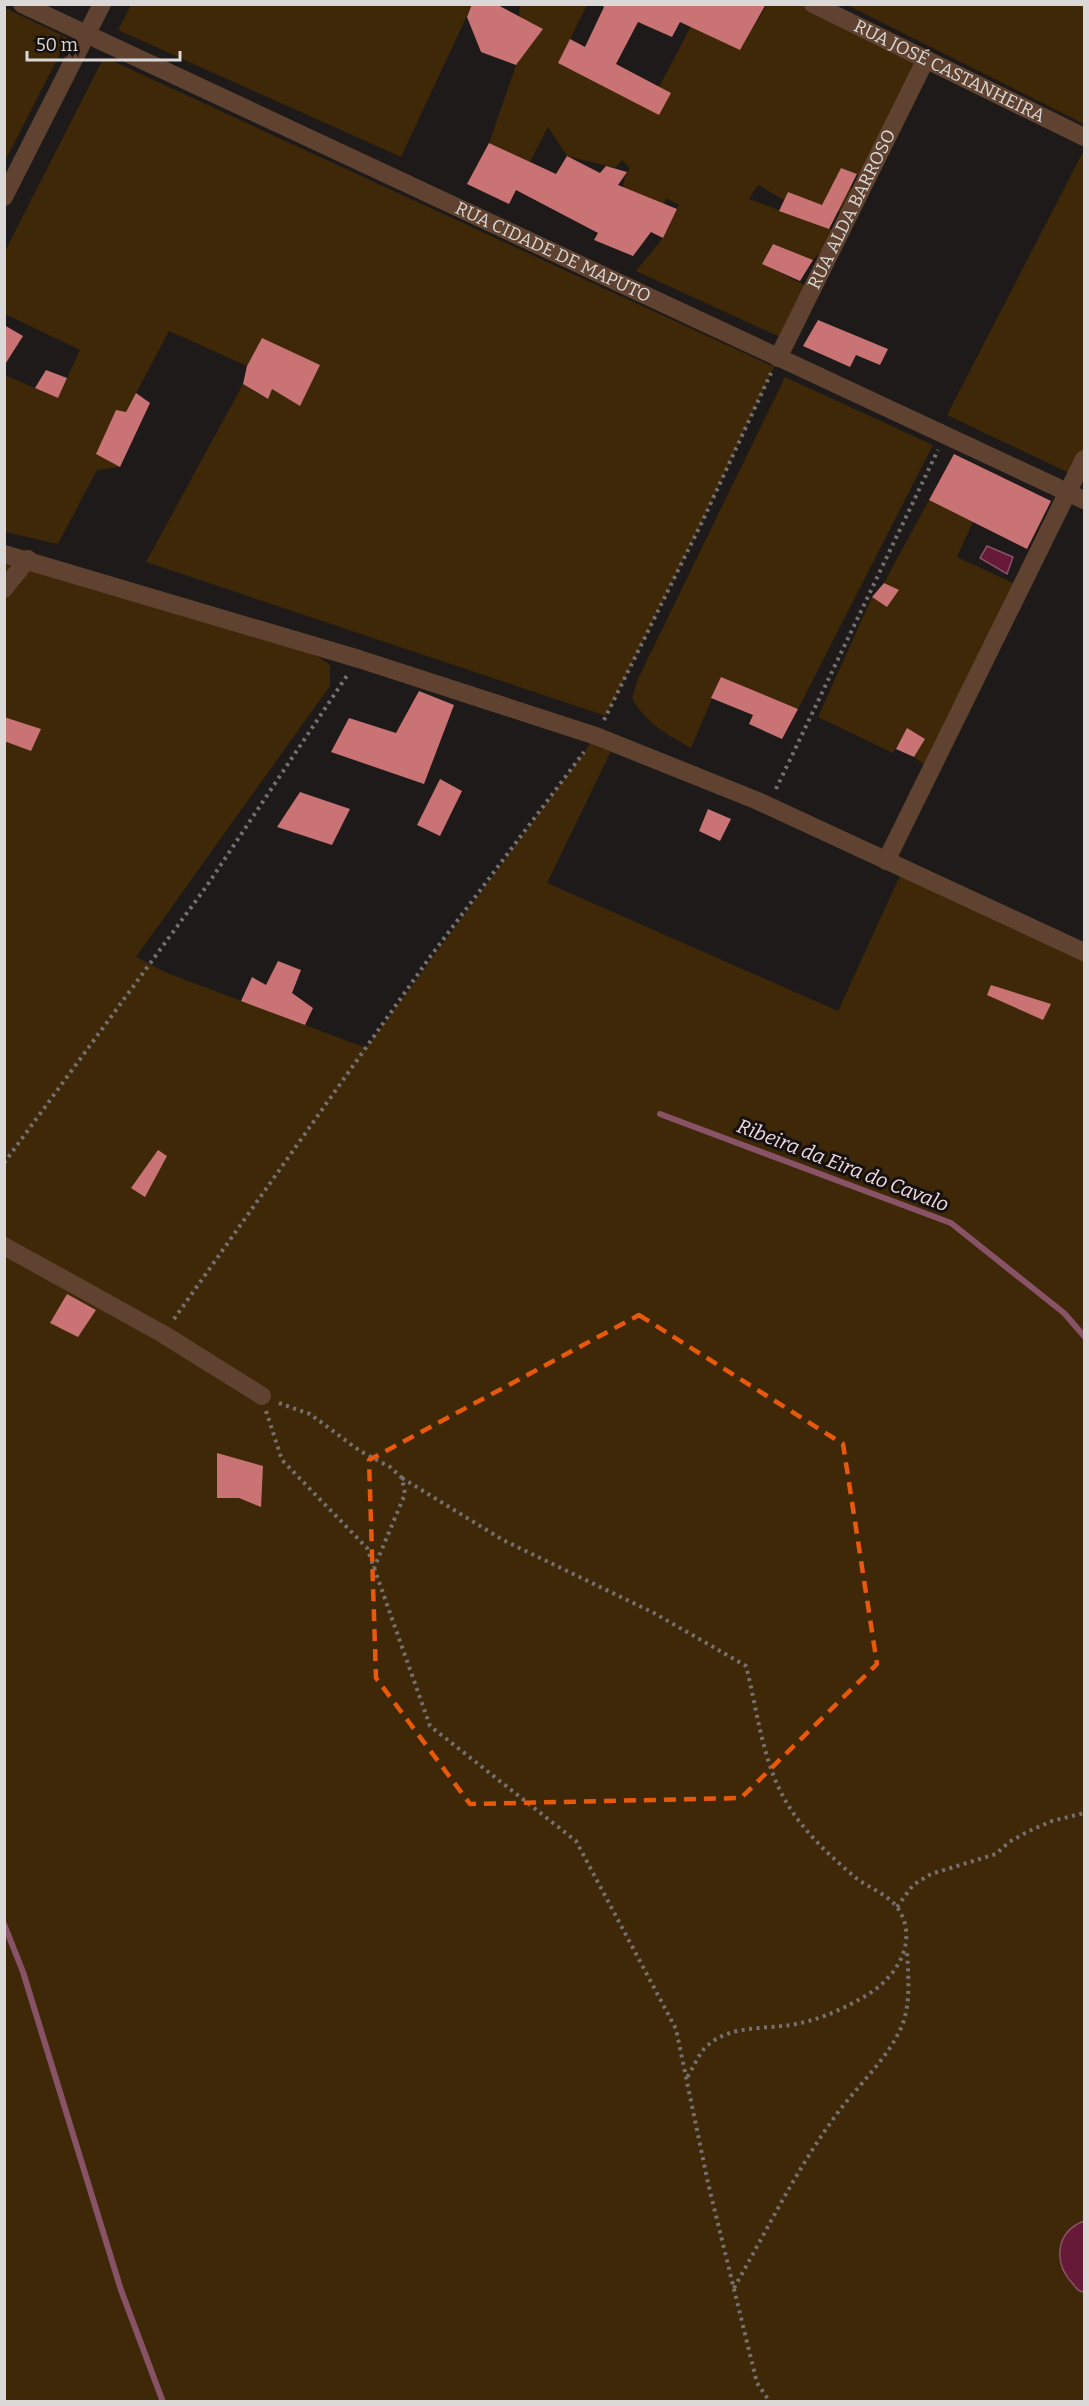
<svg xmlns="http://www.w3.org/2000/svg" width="1089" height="2406" font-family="Bitter,serif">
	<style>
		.green { fill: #3e2807 }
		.water { fill: #661a37; stroke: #895367; stroke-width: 1.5 }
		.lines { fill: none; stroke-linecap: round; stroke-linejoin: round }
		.stream { stroke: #895367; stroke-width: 6 }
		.building { fill: #ca7374 }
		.path { stroke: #747170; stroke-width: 4; stroke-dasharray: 3 4.5; stroke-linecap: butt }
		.street { stroke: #5f4330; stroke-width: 18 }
		.marked { fill: none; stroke: #e8590c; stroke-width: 4.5; stroke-dasharray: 12 8; stroke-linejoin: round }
		.labels { text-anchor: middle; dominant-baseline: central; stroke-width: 6; stroke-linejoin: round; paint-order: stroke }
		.street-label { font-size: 18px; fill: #dbd8d8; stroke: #141110 }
		.water-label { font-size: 20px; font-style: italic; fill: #f2dadf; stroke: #141110 }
	</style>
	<rect width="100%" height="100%" fill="#1d1a19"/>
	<g class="green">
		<polygon points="131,5 472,5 401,157 118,30"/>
		<polygon points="520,5 587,5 558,63 659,114 659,87 702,5 740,49 767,5 813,5 926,59 866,178 842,168 834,182 859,191 847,215 788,192 784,200 758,185 749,199 839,232 813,260 772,244 763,264 812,289 780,337 636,271 663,238 679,205 666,198 660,213 622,194 625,176 630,168 622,160 615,168 567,156 548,127 530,162 489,143 516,65 542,29 519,17"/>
		<polygon points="847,5 1084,5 1084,124"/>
		<polygon points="5,8 68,38 5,161"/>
		<polygon points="104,57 774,367 703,520 606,716 146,562 243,384 267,399 272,389 300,405 320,365 262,339 247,366 169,331 126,412 97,454 120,467 97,470 58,544 5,532 5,375 58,398 80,350 5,314 4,253"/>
		<polygon points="1084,150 1084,480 947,415"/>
		<path d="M785 377 933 445 798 709 721 677 691 748C666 734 646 723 632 698L638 679Z"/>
		<polygon points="929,500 973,522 957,557 1022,587 931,770 914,757 925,739 908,729 893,753 818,717 872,597 887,607 899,591 884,583"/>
		<polygon points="5,564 62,576 310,651 330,665 330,686 136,957 167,973 366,1048 596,736 615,743 547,883 838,1011 903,869 1084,951 1084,2401 5,2402"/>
	</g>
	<g class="water">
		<polygon points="987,546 1013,557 1007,574 980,558"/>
		<path d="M1084 2221V2292C1078 2291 1077 2289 1073 2284 1053 2263 1055 2232 1084 2221Z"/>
	</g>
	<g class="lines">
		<g class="stream">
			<polyline points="660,1114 951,1223 1064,1313 1084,1336"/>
			<polyline points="4,1924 23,1972 121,2290 163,2402"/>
		</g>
	</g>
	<g class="building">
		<polygon points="472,4 496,4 543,29 516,65 481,52 467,17"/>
		<polygon points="600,4 766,4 740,50 680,22 672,37 638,22 616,64 671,93 659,115 558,63 570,39 585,47 604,7"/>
		<polygon points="489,143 556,174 567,156 600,173 606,166 627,172 618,185 677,209 663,238 651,232 633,256 594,240 598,233 516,190 509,204 467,184"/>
		<polygon points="841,168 857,174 829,229 779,211 788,192 822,205"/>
		<polygon points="773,244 813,260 800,281 762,264"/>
		<polygon points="818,320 888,349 880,365 856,355 850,367 803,346"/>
		<polygon points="4,325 23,336 4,366"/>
		<polygon points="262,338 320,365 300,406 272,389 268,399 243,384 247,366"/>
		<polygon points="46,370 67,378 58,398 35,388"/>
		<polygon points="136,393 150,403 120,467 96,454 116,410 126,412"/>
		<polygon points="954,454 1051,501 1027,549 929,500"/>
		<polygon points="884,583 899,590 887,607 872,597"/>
		<polygon points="721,677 798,709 782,739 749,724 753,715 711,698"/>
		<polygon points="419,691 454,705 424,784 331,752 349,718 396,733"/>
		<polygon points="4,717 41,729 31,751 4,741"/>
		<polygon points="907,728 925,739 914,757 896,749"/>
		<polygon points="440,779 462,791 440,836 417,825"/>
		<polygon points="300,792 350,809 332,845 277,827"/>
		<polygon points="708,809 731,819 720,841 699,831"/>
		<polygon points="278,961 301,970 292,993 313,1008 305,1025 241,1001 252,977 266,985"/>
		<polygon points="991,985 1051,1004 1043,1020 987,995"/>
		<polygon points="158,1150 167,1156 145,1197 131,1188"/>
		<polygon points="67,1294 96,1310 78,1337 50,1323"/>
		<polygon points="217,1453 263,1466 261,1507 239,1498 217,1498"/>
	</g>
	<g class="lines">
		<g class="path">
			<polyline points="604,720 703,520 771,373"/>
			<polyline points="776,789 938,450"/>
			<polyline points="4,1163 206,887 348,674"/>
			<polyline points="174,1319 430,957 584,752"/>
			<polyline points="279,1403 310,1414 360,1451 390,1467 402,1478 405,1494 374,1568"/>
			<polyline points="266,1411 282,1460 367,1548 430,1726 576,1841 676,2029 708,2183 757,2383 770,2402"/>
			<path d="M402 1478 503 1540 654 1613 746 1666C758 1712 762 1763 788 1805 805 1833 831 1857 856 1878 869 1888 887 1894 897 1907 920 1940 897 1977 867 1995 845 2008 822 2019 796 2024 767 2030 732 2024 708 2045 699 2052 693 2069 686 2079"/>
			<polyline points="897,1907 913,1885 931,1874 996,1854 1009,1842 1029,1831 1052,1821 1084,1813"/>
			<path d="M734 2288C767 2230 796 2170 836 2115 857 2086 890 2057 903 2023 911 2000 908 1974 907 1950"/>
		</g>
		<g class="street">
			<path id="s1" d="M22 4 1084 500"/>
			<path id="s2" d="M813 4 1084 137"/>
			<polyline points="4,197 102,4"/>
			<path id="s3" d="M778 358 926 59"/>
			<polyline points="4,554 359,659 596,736 758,801 1084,952"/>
			<polyline points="4,589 28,559"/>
			<polyline points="886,861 1084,459"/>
			<polyline points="4,1246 163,1334 262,1396"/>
		</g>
	</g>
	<path class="marked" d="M639 1315 843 1444 877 1664 741 1798 470 1804 376 1678 369 1460Z"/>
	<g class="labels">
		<g class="street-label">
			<text stroke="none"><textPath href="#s2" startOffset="152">RUA JOSÉ CASTANHEIRA</textPath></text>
			<text stroke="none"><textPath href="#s3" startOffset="166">RUA ALDA BARROSO</textPath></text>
			<text stroke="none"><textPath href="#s1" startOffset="586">RUA CIDADE DE MAPUTO</textPath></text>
		</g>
		<g class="water-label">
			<text transform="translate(843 1165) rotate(21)">Ribeira da Eira do Cavalo</text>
		</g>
	</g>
	<rect width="1089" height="2406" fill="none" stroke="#dbd8d8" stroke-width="12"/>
	<path d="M27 51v9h153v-9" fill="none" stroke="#dbd8d8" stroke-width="3"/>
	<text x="36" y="51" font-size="18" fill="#dbd8d8" stroke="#141110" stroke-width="4.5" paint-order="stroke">50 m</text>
</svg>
